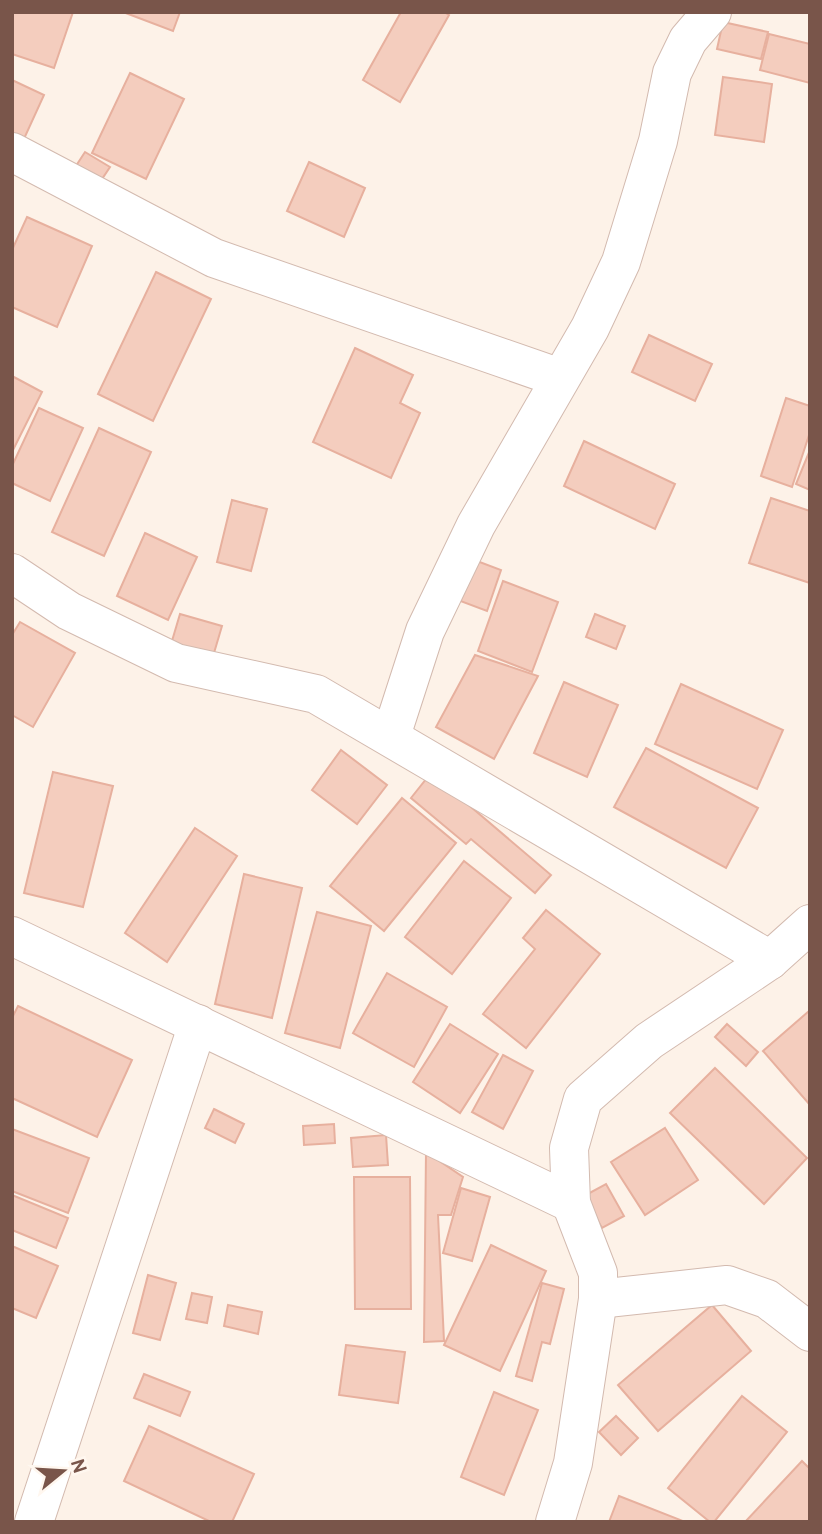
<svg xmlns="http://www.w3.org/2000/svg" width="822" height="1534" font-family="Overpass,sans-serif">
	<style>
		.building { fill: #f4cdbe; stroke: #e7b09e; stroke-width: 2 }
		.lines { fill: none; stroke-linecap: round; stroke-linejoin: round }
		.street-casing { stroke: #d3baaf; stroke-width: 40 }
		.street { stroke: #fff; stroke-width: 38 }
	</style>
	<rect width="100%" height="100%" fill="#fdf2e8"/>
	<g class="building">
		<polygon points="12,12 73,12 54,68 12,54"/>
		<polygon points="123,12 180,12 173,31"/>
		<polygon points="401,12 444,12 449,15 400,102 363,80"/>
		<polygon points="723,22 768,32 761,59 717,49"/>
		<polygon points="769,34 810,44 810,83 760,70"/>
		<polygon points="130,73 184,99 146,179 92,153"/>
		<polygon points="723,77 772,84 764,142 715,135"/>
		<polygon points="12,80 44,95 23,141 12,136"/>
		<polygon points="85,152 110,167 96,188 72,172"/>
		<polygon points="309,162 365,188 344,237 287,211"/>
		<polygon points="27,217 92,246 57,327 12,307 12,250"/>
		<polygon points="156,272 211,299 153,421 98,394"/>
		<polygon points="649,335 712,364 695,401 632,372"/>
		<polygon points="355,348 413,375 400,403 420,413 391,478 313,442"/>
		<polygon points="12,376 42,392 12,452"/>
		<polygon points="786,398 810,406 810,432 792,487 761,476"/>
		<polygon points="39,408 83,428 50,501 12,483 12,466"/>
		<polygon points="99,428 151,452 104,556 52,532"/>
		<polygon points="584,441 675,484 655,529 564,486"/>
		<polygon points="810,450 810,490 796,484"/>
		<polygon points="771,498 810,511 810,583 749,563"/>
		<polygon points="232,500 267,509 251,571 217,562"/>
		<polygon points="145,533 197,557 168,620 117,596"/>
		<polygon points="469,558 501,570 487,611 455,599"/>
		<polygon points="503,581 558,602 532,672 478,651"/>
		<polygon points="180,614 222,626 211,663 169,651"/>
		<polygon points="595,614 625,626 616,649 586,637"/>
		<polygon points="20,622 75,653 33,727 12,715 12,635"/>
		<polygon points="475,655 538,676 494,759 436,727"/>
		<polygon points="564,682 618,705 587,777 534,753"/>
		<polygon points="681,684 783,730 757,789 655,744"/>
		<polygon points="646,748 758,808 726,868 614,807"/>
		<polygon points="341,750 387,785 357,824 312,790"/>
		<polygon points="53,772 113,786 83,907 24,893"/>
		<polygon points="431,773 551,875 535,893 471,839 466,844 411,798"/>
		<polygon points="402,798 456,843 384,931 330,886"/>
		<polygon points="195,828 237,856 167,962 125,933"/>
		<polygon points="464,861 511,898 452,974 405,937"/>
		<polygon points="244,874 302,888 272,1018 215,1004"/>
		<polygon points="546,910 600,954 526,1048 483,1014 535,949 523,938"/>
		<polygon points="317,912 371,926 340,1048 285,1033"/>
		<polygon points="387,973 447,1007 414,1067 353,1033"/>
		<polygon points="18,1006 132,1060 97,1137 12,1098 12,1018"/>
		<polygon points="809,1011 810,1011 810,1105 763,1051"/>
		<polygon points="450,1024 498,1054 460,1113 413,1082"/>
		<polygon points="727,1024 758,1052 746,1066 715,1037"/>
		<polygon points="503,1055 533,1071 503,1129 472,1112"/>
		<polygon points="715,1068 807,1158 764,1204 670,1113"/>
		<polygon points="214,1109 244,1124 235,1143 205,1128"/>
		<polygon points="334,1124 335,1143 304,1145 303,1126"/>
		<polygon points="665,1128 698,1180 645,1215 611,1162"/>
		<polygon points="12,1129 89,1158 68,1213 12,1191"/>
		<polygon points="386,1135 388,1165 353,1167 351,1138"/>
		<polygon points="426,1152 463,1177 451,1215 438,1215 444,1341 424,1342"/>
		<polygon points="354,1177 410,1177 411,1309 355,1309"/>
		<polygon points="606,1184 624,1216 602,1228 584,1196"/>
		<polygon points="461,1188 490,1197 472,1261 443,1253"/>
		<polygon points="12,1195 68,1218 56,1248 12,1230"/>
		<polygon points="491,1245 546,1271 500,1371 444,1345"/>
		<polygon points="12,1246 58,1266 36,1318 12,1308"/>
		<polygon points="148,1275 176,1283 160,1340 133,1333"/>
		<polygon points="542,1283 564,1289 550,1344 542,1342 532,1381 516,1376"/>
		<polygon points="192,1293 212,1297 207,1323 186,1319"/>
		<polygon points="228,1305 262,1312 258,1334 224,1326"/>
		<polygon points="712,1305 751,1351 658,1431 618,1385"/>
		<polygon points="346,1345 405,1352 398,1403 339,1395"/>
		<polygon points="144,1374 190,1392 180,1416 134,1398"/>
		<polygon points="494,1392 538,1410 504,1495 461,1477"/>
		<polygon points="742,1396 787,1432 714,1522 710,1522 668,1488"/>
		<polygon points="616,1416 638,1438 621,1455 599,1432"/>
		<polygon points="149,1426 254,1474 232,1522 211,1522 124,1481"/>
		<polygon points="802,1461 810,1469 810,1522 745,1522"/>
		<polygon points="619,1496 683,1521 682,1522 609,1522"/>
	</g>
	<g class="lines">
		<g class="street-casing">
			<g id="street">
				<polyline points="12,152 214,258 560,378"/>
				<polyline points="12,573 69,611 176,663 316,694 770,960"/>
				<polyline points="391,736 425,631 476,525 590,328 621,262 658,141 672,73 688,40 712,12"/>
				<polyline points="12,936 571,1203"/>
				<polyline points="598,1299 727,1285 767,1299 810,1332"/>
				<polyline points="34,1522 198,1024"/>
				<polyline points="555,1522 573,1463 598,1299 598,1273 571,1203 569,1148 583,1099 649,1041 770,960 810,924"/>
			</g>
		</g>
		<use href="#street" class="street"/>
	</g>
	<rect width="822" height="1534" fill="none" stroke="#79554a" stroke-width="28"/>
	<g transform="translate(63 1471) rotate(72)" stroke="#fff7ef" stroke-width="5" paint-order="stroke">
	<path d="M0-5L12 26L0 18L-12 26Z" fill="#79554a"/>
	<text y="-10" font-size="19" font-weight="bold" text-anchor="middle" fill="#79554a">N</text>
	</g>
</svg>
